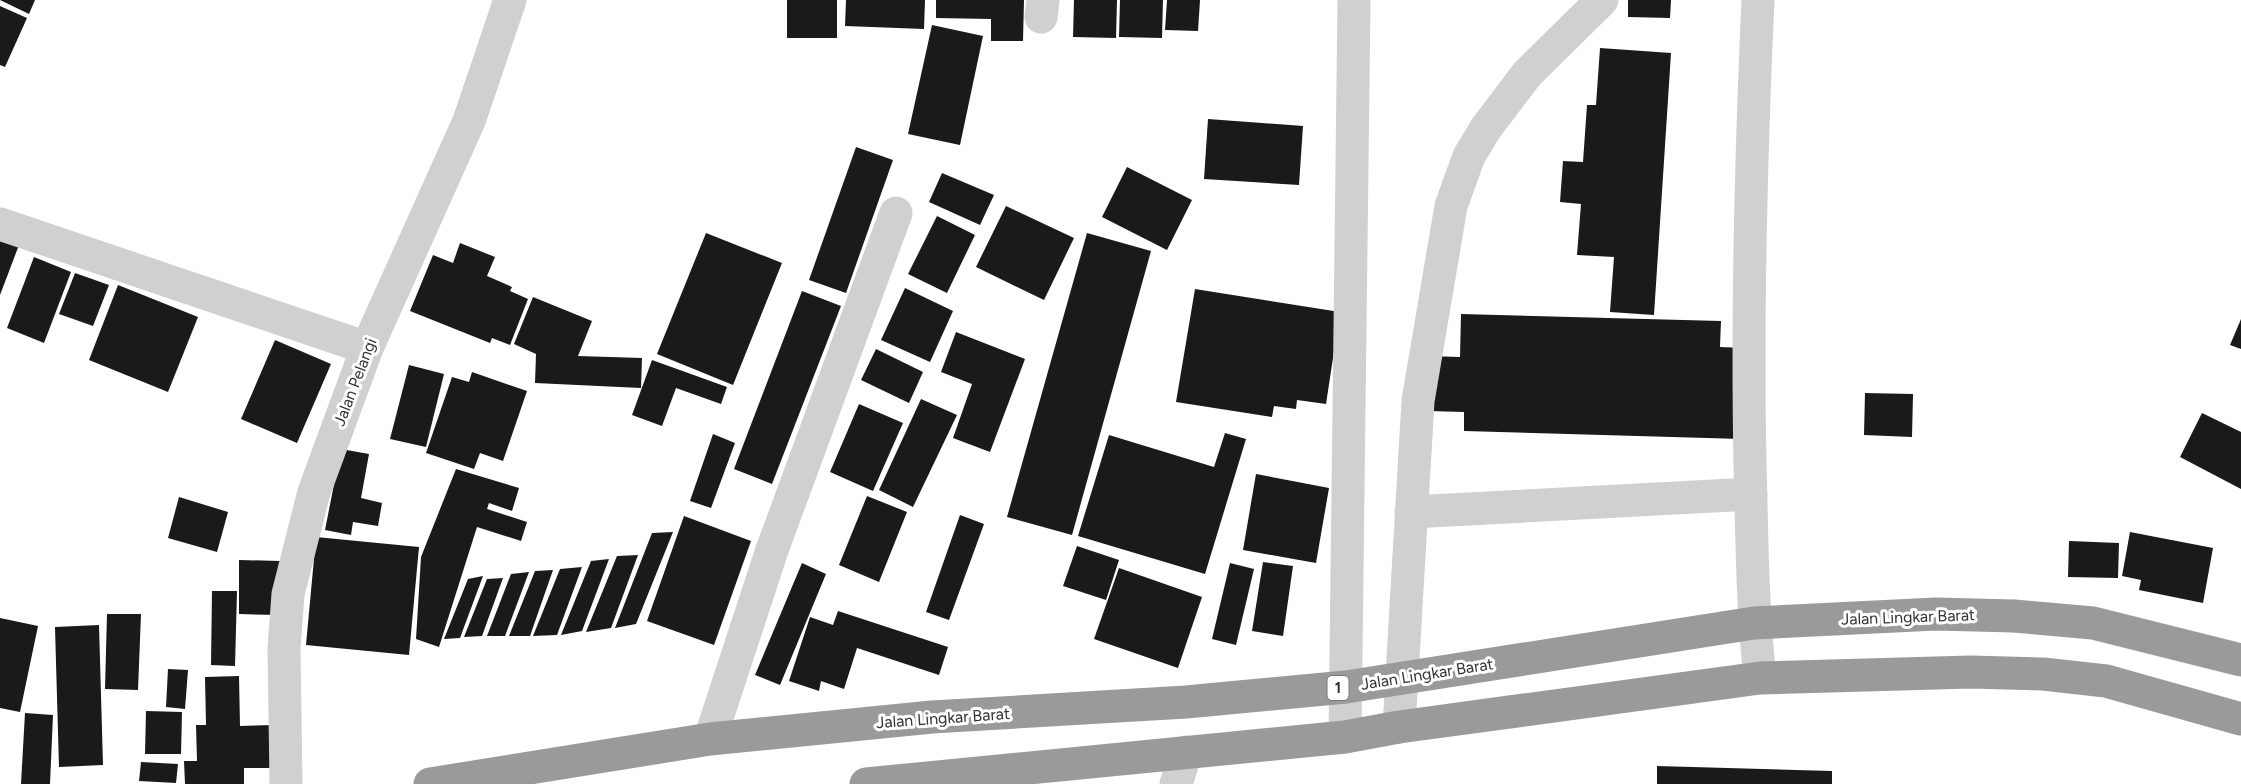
<svg xmlns="http://www.w3.org/2000/svg" width="2241" height="784" font-family="Figtree,sans-serif">
	<style>
		.building { fill: #1a1a1a }
		.lines { fill: none; stroke-linecap: round; stroke-linejoin: round }
		.minor { stroke: #d0d0d0; stroke-width: 33 }
		.highway { stroke: #9a9a9a; stroke-width: 33 }
		.labels { text-anchor: middle; dominant-baseline: central; stroke-width: 6; stroke-linejoin: round; paint-order: stroke }
		.shield { fill: #fff; stroke: #707070; stroke-width: 1.5 }
		.shield-label { font-size: 15px; font-weight: bold; fill: #333 }
		.street-label { font-size: 16px; fill: #333; stroke: #fff }
	</style>
	<rect width="100%" height="100%" fill="#fff"/>
	<g class="building">
		<polygon points="0,0 35,0 29,14"/>
		<rect x="787" y="0" width="50" height="38"/>
		<polygon points="846,0 925,0 924,29 845,26"/>
		<polygon points="936,0 1024,0 1023,41 991,41 991,19 936,18"/>
		<polygon points="1074,0 1117,0 1116,38 1073,37"/>
		<polygon points="1120,0 1163,0 1162,38 1119,37"/>
		<polygon points="1167,0 1200,0 1198,31 1165,30"/>
		<polygon points="1628,0 1671,0 1670,18 1628,17"/>
		<polygon points="0,6 27,18 5,67 0,65"/>
		<polygon points="932,25 983,36 960,145 908,134"/>
		<polygon points="1600,48 1671,53 1654,315 1610,312 1614,257 1577,255 1581,204 1560,202 1563,161 1583,162 1587,105 1596,105"/>
		<polygon points="1208,119 1303,126 1299,185 1204,179"/>
		<polygon points="856,147 893,160 846,293 809,280"/>
		<polygon points="1127,167 1192,200 1167,250 1102,217"/>
		<polygon points="942,173 994,195 980,225 929,202"/>
		<polygon points="1006,206 1074,238 1044,300 976,267"/>
		<polygon points="937,216 975,235 947,293 908,274"/>
		<polygon points="706,233 782,263 733,385 657,354"/>
		<polygon points="1087,233 1151,251 1072,535 1007,517"/>
		<polygon points="0,237 19,245 0,295"/>
		<polygon points="460,243 495,257 487,276 512,287 510,291 528,299 510,345 492,338 490,343 410,311 433,255 453,263"/>
		<polygon points="34,257 71,272 44,343 7,328"/>
		<polygon points="75,273 109,285 93,326 59,314"/>
		<polygon points="118,285 198,317 168,392 89,360"/>
		<polygon points="905,288 953,311 930,362 881,340"/>
		<polygon points="1195,289 1340,312 1326,404 1297,400 1296,409 1274,406 1272,417 1176,402"/>
		<polygon points="802,291 841,306 772,484 734,469"/>
		<polygon points="533,297 592,321 578,356 642,358 641,388 535,383 536,354 514,344"/>
		<polygon points="1461,314 1721,321 1720,347 1745,348 1742,439 1464,431 1464,412 1428,411 1429,356 1460,357"/>
		<polygon points="2241,319 2241,349 2230,345"/>
		<polygon points="956,332 1025,359 990,452 953,438 972,384 941,372"/>
		<polygon points="275,340 331,364 297,443 241,419"/>
		<polygon points="876,349 923,372 909,403 861,380"/>
		<polygon points="652,360 727,387 721,404 676,388 662,426 632,415"/>
		<polygon points="409,365 444,374 426,447 390,439"/>
		<polygon points="472,372 527,391 503,461 480,453 474,469 426,453 452,377 469,382"/>
		<polygon points="1865,393 1913,394 1912,437 1864,435"/>
		<polygon points="921,399 957,415 913,507 879,490"/>
		<polygon points="859,404 903,423 873,491 830,472"/>
		<polygon points="2202,413 2241,432 2241,489 2180,457"/>
		<polygon points="1225,433 1246,439 1205,574 1078,536 1109,435 1214,467"/>
		<polygon points="713,434 735,443 711,508 690,501"/>
		<polygon points="341,449 369,454 361,498 382,503 378,526 353,522 351,535 325,530"/>
		<polygon points="456,469 519,488 512,511 489,503 487,509 527,522 521,541 477,527 439,647 416,639 421,557"/>
		<polygon points="1256,474 1329,488 1316,563 1243,550"/>
		<polygon points="867,496 907,512 879,582 839,565"/>
		<polygon points="179,497 228,512 217,552 168,538"/>
		<polygon points="960,515 984,524 949,620 926,612"/>
		<polygon points="684,516 751,541 714,645 647,621"/>
		<polygon points="673,532 636,624 615,628 652,533"/>
		<polygon points="2130,532 2213,548 2203,603 2139,590 2141,580 2122,576"/>
		<polygon points="316,537 419,547 409,655 306,645"/>
		<polygon points="2069,541 2119,543 2118,578 2068,577"/>
		<polygon points="1077,546 1119,560 1106,600 1063,586"/>
		<polygon points="638,555 611,628 586,632 617,556"/>
		<polygon points="609,559 582,631 561,635 591,561"/>
		<polygon points="239,560 280,561 279,615 239,614"/>
		<polygon points="1263,562 1293,566 1283,636 1252,631"/>
		<polygon points="802,563 826,574 780,685 755,675"/>
		<polygon points="1230,563 1254,569 1236,645 1212,639"/>
		<polygon points="582,567 557,635 533,636 560,569"/>
		<polygon points="1119,568 1202,597 1178,668 1094,639"/>
		<polygon points="553,570 530,636 509,636 535,571"/>
		<polygon points="529,572 505,636 487,636 511,574"/>
		<polygon points="483,576 460,638 444,639 468,579"/>
		<polygon points="503,578 482,636 464,637 487,579"/>
		<polygon points="212,591 237,591 235,666 211,665"/>
		<polygon points="838,611 948,647 939,675 857,648 844,689 821,681 819,691 789,681 810,617 833,625"/>
		<polygon points="107,614 141,614 138,690 105,689"/>
		<polygon points="0,618 38,626 20,712 0,708"/>
		<polygon points="99,625 103,765 59,767 55,627"/>
		<polygon points="168,669 188,670 185,709 166,707"/>
		<polygon points="239,676 240,726 274,725 274,768 244,768 244,784 185,784 184,761 197,761 196,725 206,725 205,677"/>
		<polygon points="146,711 182,712 181,754 145,754"/>
		<polygon points="25,713 53,715 50,784 21,784"/>
		<polygon points="141,762 178,764 176,783 139,781"/>
		<polygon points="1657,766 1832,771 1832,784 1657,784"/>
	</g>
	<g class="lines">
		<g class="minor">
			<path d="M1758 0C1751 154 1747 310 1750 464 1752 535 1752 607 1760 678"/>
			<polyline points="1041,17 1043,0"/>
			<polyline points="0,224 367,348"/>
			<polyline points="1411,512 1751,494"/>
			<polyline points="1399,727 1418,401 1451,206 1469,156 1486,128 1527,74 1602,0"/>
			<polyline points="1345,737 1354,0"/>
			<polyline points="710,739 772,550 896,213"/>
			<polyline points="286,784 284,648 288,594 314,492 367,348 469,121 510,0"/>
			<polyline points="1176,784 1186,752"/>
		</g>
		<g class="highway">
			<polyline points="430,784 710,739 932,717 1186,702 1346,687 1754,623 1936,614 2014,616 2093,623 2241,660"/>
			<polyline points="866,784 1345,737 1399,727 1760,678 1971,672 2043,674 2106,681 2241,719"/>
		</g>
	</g>
	<g class="labels">
		<rect class="shield" x="1327.5" y="676" width="21" height="24" rx="4.5"/>
		<g class="shield-label">
			<text x="1338" y="688">1</text>
		</g>
		<g class="street-label">
			<text transform="translate(355 382) rotate(-69)">Jalan Pelangi</text>
			<text transform="translate(1908 617) rotate(-2)">Jalan Lingkar Barat</text>
			<text transform="translate(1427 674) rotate(-9)">Jalan Lingkar Barat</text>
			<text transform="translate(943 718) rotate(-4)">Jalan Lingkar Barat</text>
		</g>
	</g>
</svg>
